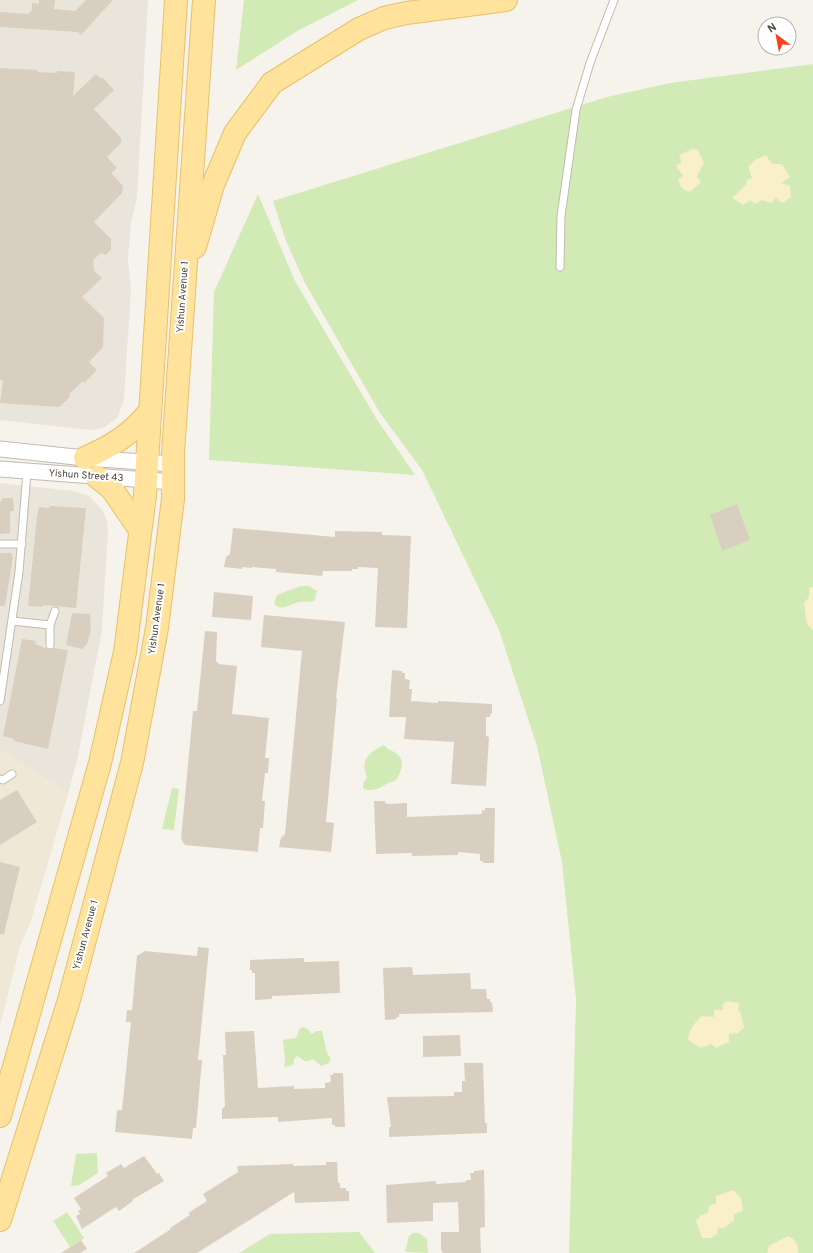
<svg xmlns="http://www.w3.org/2000/svg" width="813" height="1253" font-family="Overpass,sans-serif">
	<style>
		.residential { fill: #eae5da }
		.education { fill: #efe8d6 }
		.green { fill: #d2eab5 }
		.sand { fill: #f9efc9 }
		.building { fill: #d8cfc1 }
		.lines { fill: none; stroke-linecap: round; stroke-linejoin: round }
		.service-casing { stroke: #c2bbae; stroke-width: 9 }
		.minor-casing { stroke: #c2bbae; stroke-width: 17 }
		.primary-casing { stroke: #e6c16a; stroke-width: 24 }
		.service { stroke: #fff; stroke-width: 7 }
		.minor { stroke: #fff; stroke-width: 15 }
		.primary { stroke: #ffe39c; stroke-width: 22 }
		.labels { text-anchor: middle; dominant-baseline: central; stroke-width: 4; stroke-linejoin: round; paint-order: stroke }
		.street-label { font-size: 10px; fill: #4b4439; stroke: #fff }
	</style>
	<rect width="100%" height="100%" fill="#f6f3ec"/>
	<g class="residential">
		<polygon points="0,0 148,0 137,198 131,222 128,260 131,289 124,399 118,417 103,428 90,430 0,420"/>
		<polygon points="0,483 74,491 89,496 103,511 107,521 108,531 102,630 77,761 68,794 0,749"/>
	</g>
	<polygon class="education" points="0,749 68,794 30,924 20,946 0,1026"/>
	<g class="green">
		<polygon points="244,0 358,0 299,30 236,70"/>
		<polygon points="813,64 813,1253 569,1253 576,999 562,862 537,746 499,630 422,470 380,413 305,283 286,241 273,201 607,97 670,83"/>
		<polygon points="258,194 295,281 376,418 415,475 209,460 214,292"/>
		<path d="M301 586H309L318 592 316 593 315 600C309 603 305 601 299 602 290 604 283 612 274 604L277 595Z"/>
		<path d="M384 745C388 750 392 750 397 754 407 761 400 774 395 781 384 783 375 795 363 788V784L367 777C360 759 368 753 384 745Z"/>
		<polygon points="172,788 179,789 174,830 162,829"/>
		<path d="M302 1027 306 1028 312 1034 316 1031H322L327 1053 331 1059 329 1063 321 1066 313 1059C301 1064 306 1060 297 1056L294 1059 293 1065 287 1067 284 1066 285 1059 283 1040 296 1038 299 1030Z"/>
		<polygon points="97,1153 98,1173 79,1185 71,1186 76,1154"/>
		<polygon points="67,1212 84,1238 70,1247 53,1221"/>
		<polygon points="359,1232 375,1253 239,1253 270,1234"/>
		<polygon points="413,1233 419,1233 427,1239 428,1253 405,1252 409,1236"/>
	</g>
	<g class="sand">
		<path d="M692 149 698 150 704 163 697 176 701 182 690 192C683 190 680 187 678 179L683 176 676 166 682 162 679 155Z"/>
		<polygon points="766,155 772,164 782,164 790,177 781,183 790,186 791,197 782,203 776,198 771,203 762,200 755,204 750,200 743,205 732,198 746,185 747,180 752,178 748,167 755,160"/>
		<polygon points="813,587 813,630 807,624 804,603 809,597 809,588"/>
		<path d="M727 1001 739 1003 738 1010 740 1011 744 1027 738 1033 729 1034V1042L716 1048 711 1044 701 1048 688 1040C689 1030 694 1023 702 1016L714 1017V1010H723V1004Z"/>
		<polygon points="733,1190 741,1198 743,1211 734,1214 734,1220 723,1229 718,1227 717,1234 711,1238 702,1238 696,1221 701,1215 708,1213 709,1206 716,1203 716,1196"/>
		<path d="M788 1236C796 1240 798 1244 798 1253H767L769 1246Z"/>
	</g>
	<g class="building">
		<polygon points="39,0 55,0 54,9 75,11 86,0 113,0 81,35 78,32 0,27 0,12 29,14 30,11 32,11 32,3 39,4"/>
		<polygon points="0,68 37,70 37,72 57,73 57,71 75,72 73,96 96,74 101,79 102,77 114,90 94,109 121,138 121,143 107,157 117,168 111,173 123,186 122,193 94,222 111,239 111,249 106,255 101,253 93,260 94,271 102,278 82,297 104,318 103,347 89,362 97,370 84,383 83,381 69,394 70,397 59,407 0,403 3,380 0,380"/>
		<polygon points="2,498 13,498 14,511 11,511 10,514 10,533 0,534 0,501 2,501"/>
		<polygon points="737,504 750,540 722,551 710,515"/>
		<polygon points="50,506 86,508 76,608 43,605 43,607 28,606 37,516 39,507 49,508"/>
		<polygon points="233,528 335,537 335,531 382,532 382,535 411,536 407,628 375,627 378,568 358,567 358,569 352,569 352,571 323,571 322,576 276,572 276,569 252,567 252,568 242,567 242,569 224,567 226,557 230,554"/>
		<polygon points="0,553 11,553 13,557 5,606 0,606"/>
		<polygon points="214,592 253,596 251,620 212,617"/>
		<polygon points="72,613 90,614 91,630 87,644 82,649 66,645"/>
		<polygon points="264,615 345,622 336,698 337,698 326,822 334,823 331,852 279,847 281,838 285,834 302,651 261,647"/>
		<polygon points="205,631 217,632 216,662 218,662 218,664 237,666 232,714 269,718 265,758 269,758 268,773 265,773 262,801 265,801 263,828 260,828 258,852 185,845 181,839 193,711 197,711"/>
		<polygon points="22,639 36,641 35,644 50,650 54,648 68,650 48,749 14,741 14,739 3,736"/>
		<polygon points="392,670 402,671 402,673 405,673 405,679 410,680 409,689 412,689 411,701 438,703 438,701 492,704 492,714 490,714 490,717 486,717 486,736 489,737 486,786 451,784 454,742 404,739 406,717 389,717"/>
		<polygon points="17,790 37,822 0,845 0,800"/>
		<polygon points="374,801 385,801 385,803 389,804 407,803 407,817 482,814 482,810 485,811 485,808 495,808 494,863 483,863 483,861 480,861 480,854 458,852 458,855 412,856 412,853 376,854"/>
		<polygon points="0,862 20,867 4,934 0,934"/>
		<polygon points="198,947 209,948 198,1060 202,1060 196,1128 193,1128 192,1139 115,1132 117,1110 122,1110 131,1022 126,1022 127,1010 132,1010 137,956 145,951 197,956"/>
		<polygon points="304,958 304,962 339,961 340,993 272,996 272,999 255,1000 255,973 252,973 252,970 250,970 250,960"/>
		<polygon points="412,967 413,975 470,973 471,989 486,989 487,999 490,999 490,1002 492,1002 493,1012 399,1014 399,1017 396,1017 396,1019 385,1020 383,968"/>
		<polygon points="254,1031 258,1088 294,1086 294,1089 325,1088 325,1083 331,1082 330,1075 333,1075 333,1073 343,1073 345,1127 335,1127 335,1125 332,1125 332,1118 278,1122 278,1117 222,1119 222,1109 225,1106 223,1055 226,1055 225,1032"/>
		<polygon points="460,1035 461,1056 423,1057 423,1036"/>
		<polygon points="464,1063 483,1063 485,1123 487,1123 487,1133 389,1137 389,1127 391,1127 387,1097 454,1096 454,1092 462,1092 462,1081 465,1081"/>
		<polygon points="144,1156 155,1171 157,1174 159,1173 164,1181 132,1200 133,1201 119,1211 116,1207 82,1229 76,1216 80,1214 78,1211 81,1209 74,1198 108,1176 106,1173 121,1164 124,1168"/>
		<polygon points="326,1162 337,1162 338,1183 340,1183 340,1188 346,1188 346,1191 349,1191 349,1201 295,1203 294,1192 197,1253 134,1253 171,1229 170,1228 190,1215 188,1213 207,1201 203,1194 238,1172 237,1166 293,1164 293,1166 326,1165"/>
		<polygon points="484,1170 485,1227 480,1228 481,1253 443,1253 441,1250 441,1232 459,1232 458,1202 433,1203 433,1221 387,1223 386,1185 436,1181 436,1184 466,1182 466,1180 471,1180 470,1173 474,1173 474,1171"/>
		<polygon points="81,1240 87,1249 80,1253 61,1253"/>
	</g>
	<g class="lines">
		<g class="service-casing">
			<g id="service">
				<polyline points="560,267 561,216 576,110 590,63 614,0"/>
				<polyline points="0,544 22,544"/>
				<polyline points="12,621 50,625 50,645"/>
				<polyline points="50,625 55,611"/>
				<polyline points="0,701 19,572 27,472"/>
				<polyline points="0,779 3,780 12,774"/>
			</g>
		</g>
		<g class="minor-casing">
			<g id="minor">
				<polyline points="0,449 85,458 173,464"/>
				<polyline points="0,469 173,482"/>
			</g>
		</g>
		<g class="primary-casing">
			<g id="primary">
				<polyline points="195,247 213,185 235,133 272,83 359,29 384,18 406,13 506,0"/>
				<path d="M85 458C114 445 130 435 150 411"/>
				<polyline points="97,477 112,489 140,530"/>
				<polyline points="0,1116 100,763 125,652 145,495 176,0"/>
				<polyline points="0,1220 69,1000 132,763 157,628 173,499 173,453 204,0"/>
			</g>
		</g>
		<use href="#service" class="service"/>
		<use href="#minor" class="minor"/>
		<use href="#primary" class="primary"/>
	</g>
	<g class="labels">
		<g class="street-label">
			<text transform="translate(183 297) rotate(-86)">Yishun Avenue 1</text>
			<text transform="translate(86 476) rotate(4)">Yishun Street 43</text>
			<text transform="translate(157 619) rotate(-82)">Yishun Avenue 1</text>
			<text transform="translate(86 935) rotate(-75)">Yishun Avenue 1</text>
		</g>
	</g>
	<g transform="translate(777 36) rotate(328)"><circle r="19" fill="#ffffff" stroke="#b7b4b0"/>
	<path d="M0-3L7 15L0 10L-7 15Z" fill="#fc3f1d"/>
	<text y="-6" font-size="11" font-weight="bold" text-anchor="middle" fill="#4b4439">N</text>
	</g>
</svg>
